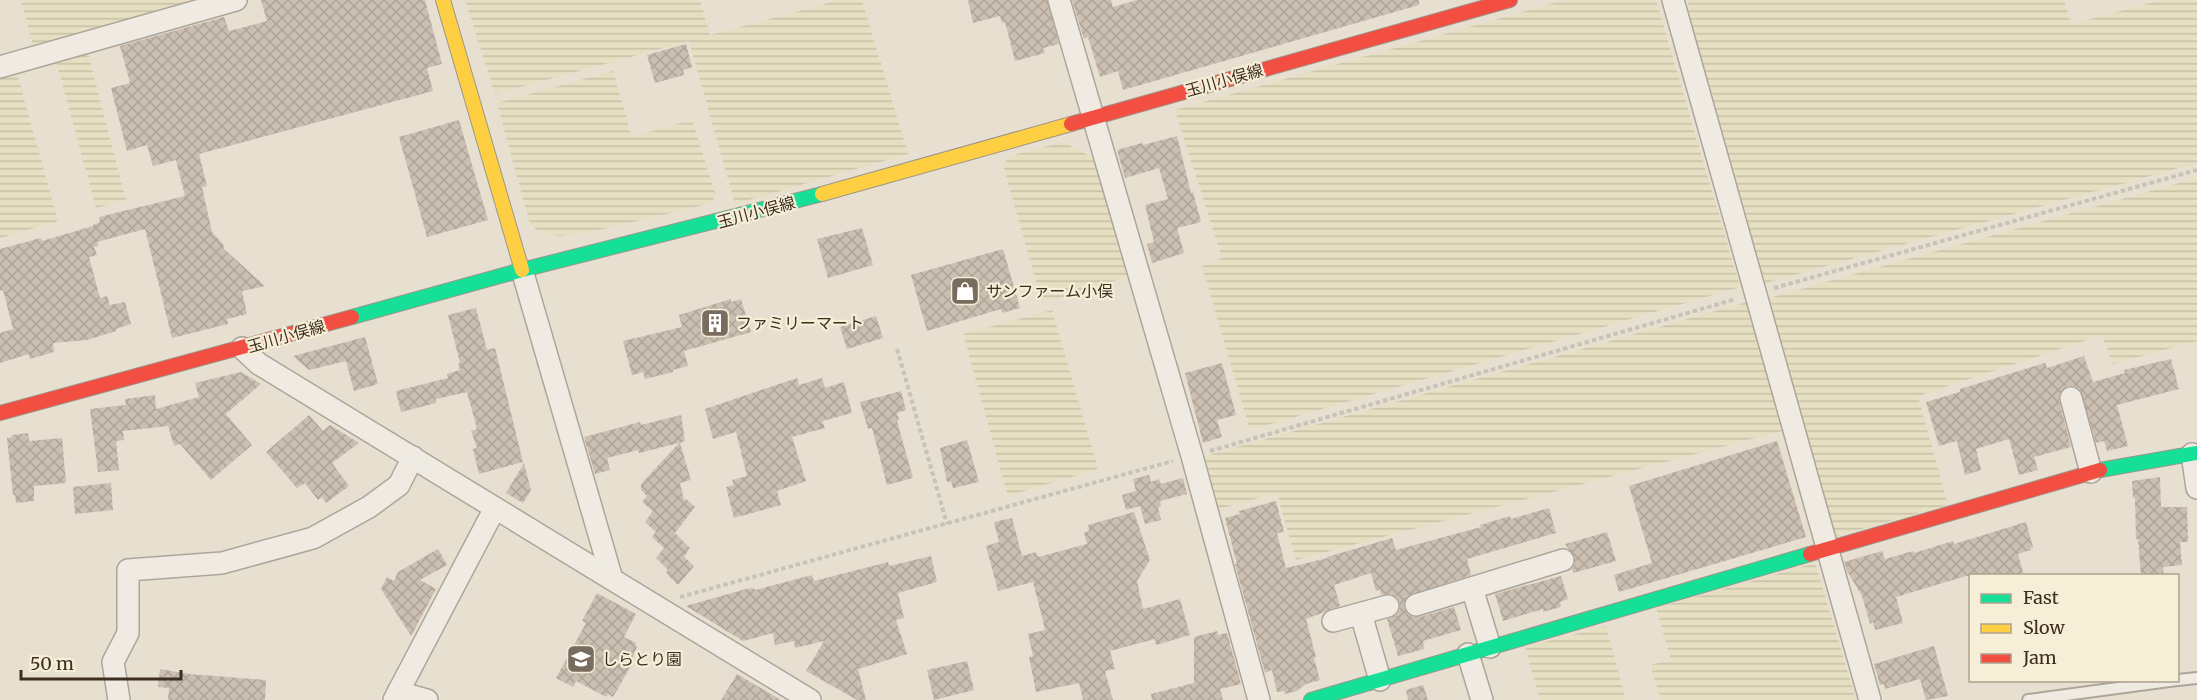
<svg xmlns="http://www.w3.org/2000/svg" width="2197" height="700" font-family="Merriweather,'Noto Sans JP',serif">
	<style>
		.farmland { fill: url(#farmland-rules) }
		.building { fill: url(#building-cross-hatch) }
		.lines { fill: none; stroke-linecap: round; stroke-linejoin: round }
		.lane-casing { stroke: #ada599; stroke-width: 14 }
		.street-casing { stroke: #ada599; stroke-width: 24 }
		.fast-casing { stroke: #9c958a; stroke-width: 16 }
		.slow-casing { stroke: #9c958a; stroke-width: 16 }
		.jam-casing { stroke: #9c958a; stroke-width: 16 }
		.path { stroke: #c8c2b9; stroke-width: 4; stroke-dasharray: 4.5 3; stroke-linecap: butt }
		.lane { stroke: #efebe3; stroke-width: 10 }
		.street { stroke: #efebe3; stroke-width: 21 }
		.fast { stroke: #16e098; stroke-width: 14 }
		.slow { stroke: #ffcf43; stroke-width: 14 }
		.jam { stroke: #f24e42; stroke-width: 14 }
		.labels { text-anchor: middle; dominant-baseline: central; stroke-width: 4.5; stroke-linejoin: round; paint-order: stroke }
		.street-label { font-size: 16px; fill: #3d2e20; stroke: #f7eed8 }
		.poi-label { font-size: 16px; fill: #3d2e20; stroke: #f7eed8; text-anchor: start }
	</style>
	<defs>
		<pattern id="farmland-rules" width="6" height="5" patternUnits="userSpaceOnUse" patternTransform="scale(1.5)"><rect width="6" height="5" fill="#e6dfc2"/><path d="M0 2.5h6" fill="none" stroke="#c6c0a6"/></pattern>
		<pattern id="building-cross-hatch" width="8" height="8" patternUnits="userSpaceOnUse" patternTransform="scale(1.5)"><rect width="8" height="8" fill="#cbbfb2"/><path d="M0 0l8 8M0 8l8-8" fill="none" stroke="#afa499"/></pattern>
	</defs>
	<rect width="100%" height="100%" fill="#e7e0d1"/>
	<g class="farmland">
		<polygon points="21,0 199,0 34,48"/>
		<polygon points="465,0 700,0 710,35 832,2 832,0 862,0 908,154 735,204 689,41 495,94"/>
		<polygon points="1565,0 1656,0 1740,287 1250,430 1202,266 1222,258 1175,110"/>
		<polygon points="1688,0 2064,0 2071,24 2162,0 2197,0 2197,163 1765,283 1689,14"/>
		<polygon points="88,53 126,200 96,208 56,61"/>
		<polygon points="613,71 632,137 692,120 715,193 712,203 586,233 559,236 542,233 534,228 529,221 497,103"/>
		<polygon points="17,73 58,221 0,238 0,77"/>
		<polygon points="1063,142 1097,160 1131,276 1042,303 1003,165 1010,156"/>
		<polygon points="2197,178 2197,341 2113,364 2102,335 1918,396 1948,505 1833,537 1769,298"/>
		<polygon points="1747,302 1782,431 1296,560 1277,493 1215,510 1202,457"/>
		<polygon points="1052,310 1098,469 1008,496 963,334"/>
		<polygon points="1815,563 1856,700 1661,700 1650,665 1671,660 1656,608"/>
		<polygon points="1606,626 1626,700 1540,700 1525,647"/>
	</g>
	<g class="building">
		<polygon points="261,0 425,0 442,64 427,68 433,91 199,154 207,186 202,187 212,232 223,244 224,249 265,286 242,291 247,314 227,319 228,324 172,338 145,229 97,242 98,246 94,247 97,255 89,257 100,298 107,296 110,305 125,302 131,324 116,329 116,331 87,340 53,343 54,352 30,359 29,354 0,363 0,333 13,329 3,290 0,291 0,249 41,238 42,241 93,226 93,225 100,222 99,217 185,196 176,160 153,166 147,145 127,151 111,88 130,83 120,46 224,17 229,31 267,21"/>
		<polygon points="968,0 1047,0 1059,44 1043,48 1045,53 1015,61 1005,22 1002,23 1000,16 973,23"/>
		<polygon points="1072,0 1111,0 1113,7 1137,0 1419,0 1419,5 1123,90 1118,71 1100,77 1088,37 1084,39"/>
		<polygon points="686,44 692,67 683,70 684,75 655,83 647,55"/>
		<polygon points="459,120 488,220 427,237 399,137"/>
		<polygon points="1177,136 1191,193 1193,192 1201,222 1177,228 1184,253 1152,263 1147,244 1154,242 1145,205 1168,199 1159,168 1125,178 1117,150 1142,143 1143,145"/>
		<polygon points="862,228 873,265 828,278 817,239"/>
		<polygon points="1003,249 1020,308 1002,313 1001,309 927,331 911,275"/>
		<polygon points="731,299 731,302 741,299 751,332 684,351 688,366 673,370 673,372 645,379 643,372 632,375 623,341 682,327 679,315"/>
		<polygon points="476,308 487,350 495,348 523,462 479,474 473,449 477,448 471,431 477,429 467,392 436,399 436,403 401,412 396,391 448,378 447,374 460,370 458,364 460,363 448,315"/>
		<polygon points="876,316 883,338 847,349 840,327"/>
		<polygon points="365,337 378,384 354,391 346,361 309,370 293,356"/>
		<polygon points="2084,356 2093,382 2125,373 2124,370 2171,359 2179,389 2117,405 2128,446 2107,451 2104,441 2096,443 2080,389 2074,386 2067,386 2059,394 2059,401 2071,447 2034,457 2038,470 2019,475 2009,439 1976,449 1981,470 1965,475 1957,441 1939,446 1926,402 1960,392 1960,389 2045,363 2047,368"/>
		<polygon points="1222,363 1236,415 1217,420 1222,437 1203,443 1185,373"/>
		<polygon points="241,372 261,384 226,414 252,445 211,480 180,444 174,446 168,426 123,431 124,440 116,441 119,470 98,472 90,409 126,405 125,399 155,395 156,409 199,397 195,383"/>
		<polygon points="797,378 799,385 822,378 825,388 844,382 852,413 822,421 825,428 792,437 806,481 777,491 781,505 734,518 726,487 734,485 732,480 747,476 736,432 713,439 705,409"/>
		<polygon points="901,391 906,410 897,413 899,420 897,421 913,478 887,485 872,428 868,429 860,402"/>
		<polygon points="309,415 323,431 330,425 359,443 332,463 349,486 326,503 322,497 318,500 305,483 297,488 266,452"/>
		<polygon points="681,415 685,441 680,443 691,480 680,483 684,500 686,499 695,507 675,533 690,548 684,557 694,566 678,585 666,573 668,570 656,558 664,548 652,537 656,532 645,522 653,511 642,502 647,496 641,490 641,484 679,443 639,453 638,450 607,458 610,470 595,474 584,437 640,422 641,425"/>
		<polygon points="28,433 29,441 62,438 66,483 34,486 34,501 16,503 15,495 13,495 7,438 12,437 12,435"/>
		<polygon points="967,440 979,482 953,488 951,481 947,482 940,448"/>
		<polygon points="1777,441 1806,537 1619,592 1614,575 1652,563 1629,486"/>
		<polygon points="524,463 531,490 523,503 506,493"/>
		<polygon points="1149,475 1151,482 1159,479 1161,484 1183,478 1187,494 1160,501 1161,506 1158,508 1161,520 1145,524 1140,506 1126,510 1122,495 1136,491 1133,479"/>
		<polygon points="2160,477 2161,507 2187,507 2188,542 2180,542 2182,565 2163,567 2164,576 2141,576 2138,539 2136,539 2135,498 2133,498 2132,481"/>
		<polygon points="111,483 113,510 75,514 73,487"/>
		<polygon points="1276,501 1284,532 1277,533 1286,568 1328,558 1327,557 1392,538 1396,550 1481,527 1480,525 1510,516 1511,519 1549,508 1556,533 1467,559 1471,575 1407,596 1404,602 1404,608 1407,614 1413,617 1420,617 1454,607 1461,630 1423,641 1424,649 1398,656 1387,619 1397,615 1400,610 1400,603 1397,597 1391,594 1381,595 1380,589 1376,591 1371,573 1334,585 1340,606 1306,619 1316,657 1314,658 1320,680 1306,684 1297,691 1285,694 1284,691 1277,692 1272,670 1265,673 1235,564 1237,564 1225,518 1240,514 1239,511"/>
		<polygon points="1134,512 1150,560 1137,581 1143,609 1180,599 1190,635 1156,645 1155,639 1110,651 1115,669 1105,671 1113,700 1083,700 1079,683 1036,692 1029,657 1033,656 1028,634 1045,630 1043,621 1033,582 998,591 986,546 999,542 994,522 1012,518 1022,556 1036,552 1038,557 1087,544 1084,533 1089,531 1088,525"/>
		<polygon points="2026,522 2033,547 2030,548 2031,550 2018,554 2024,576 1966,576 1896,597 1903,623 1875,630 1873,622 1870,624 1862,596 1847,571 1844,562 1882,551 1885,559 1913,551 1914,553 1953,541 1954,544"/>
		<polygon points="1607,532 1616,561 1573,573 1572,569 1575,563 1575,557 1565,544"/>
		<polygon points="438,549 447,565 420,580 436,589 411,636 381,589 387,577 394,581 398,572"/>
		<polygon points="931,556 937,582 898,593 904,618 896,620 907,654 858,669 866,700 857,700 806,671 824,641 795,648 794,641 775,645 773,633 743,641 686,606 746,589 754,588 755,590 812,575 814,581 888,562 889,566"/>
		<polygon points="1561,576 1568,599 1560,602 1561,607 1543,612 1543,609 1503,621 1495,594"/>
		<polygon points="597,593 636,614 624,637 636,643 635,646 637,647 630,663 632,664 613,697 608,694 606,697 576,681 573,687 556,678 586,623 582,621"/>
		<polygon points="1217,631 1218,635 1227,633 1241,684 1220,689 1223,700 1152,700 1151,694 1194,683 1194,637"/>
		<polygon points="1934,646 1948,696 1926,700 1920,679 1885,689 1884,684 1880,685 1874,664"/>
		<polygon points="967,661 974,690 934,700 927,670"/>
		<polygon points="160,669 189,674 266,680 265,700 168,700 169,688 158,687"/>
		<polygon points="737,674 781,700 721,700"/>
		<polygon points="1423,685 1428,700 1408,700 1406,690"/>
	</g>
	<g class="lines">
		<g class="lane-casing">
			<g id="lane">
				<polyline points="2178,680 2197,678"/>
				<polyline points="2028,700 2177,680"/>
			</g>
		</g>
		<g class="street-casing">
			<g id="street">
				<polyline points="1059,0 1192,456 1259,700"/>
				<polyline points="1673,0 1870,700"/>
				<polyline points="0,67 236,0"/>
				<polyline points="522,270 612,579"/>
				<polyline points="242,348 259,364 810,700"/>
				<polyline points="2071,398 2091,472"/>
				<polyline points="2192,454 2197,488"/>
				<polyline points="1472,588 1490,647"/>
				<polyline points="1416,605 1563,560"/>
				<polyline points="1361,614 1380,680"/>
				<polyline points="1333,621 1388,606"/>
				<polyline points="1468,654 1482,700"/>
				<polyline points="398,692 427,700"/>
				<polyline points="119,700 113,662 128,633 128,570 222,563 313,538 369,507 399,485 413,457"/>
				<polyline points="394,700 495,508"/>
			</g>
		</g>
		<g class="fast-casing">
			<g id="fast">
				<polyline points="352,317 522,270 822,194"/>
				<polyline points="2100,470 2197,453"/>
				<polyline points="1311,700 1810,554"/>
			</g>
		</g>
		<g class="slow-casing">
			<g id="slow">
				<polyline points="443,0 522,270"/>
				<polyline points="822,194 1071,124"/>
			</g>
		</g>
		<g class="jam-casing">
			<g id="jam">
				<polyline points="1071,124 1510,0"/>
				<polyline points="0,413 352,317"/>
				<polyline points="1810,554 2100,470"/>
			</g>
		</g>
		<g class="path">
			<polyline points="1774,288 2197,170"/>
			<polyline points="897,349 947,524"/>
			<polyline points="1210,451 1736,299"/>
			<polyline points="680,597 1173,461"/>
		</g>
		<use href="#lane" class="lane"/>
		<use href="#street" class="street"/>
		<use href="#fast" class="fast"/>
		<use href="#slow" class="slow"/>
		<use href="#jam" class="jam"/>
	</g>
	<defs>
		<g id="shop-square" transform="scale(1.5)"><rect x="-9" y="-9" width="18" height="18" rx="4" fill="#786c5e" stroke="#f7eed8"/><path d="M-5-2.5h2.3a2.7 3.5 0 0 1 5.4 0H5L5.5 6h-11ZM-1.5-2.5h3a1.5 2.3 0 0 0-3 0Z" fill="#fff"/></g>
		<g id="building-square" transform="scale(1.5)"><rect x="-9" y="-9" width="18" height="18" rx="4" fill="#786c5e" stroke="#f7eed8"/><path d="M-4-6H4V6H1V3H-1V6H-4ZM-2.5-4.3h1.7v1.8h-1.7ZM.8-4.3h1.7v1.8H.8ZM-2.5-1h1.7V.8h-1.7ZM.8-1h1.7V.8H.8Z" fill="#fff"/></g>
		<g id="school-square" transform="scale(1.5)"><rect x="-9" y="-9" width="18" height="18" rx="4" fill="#786c5e" stroke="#f7eed8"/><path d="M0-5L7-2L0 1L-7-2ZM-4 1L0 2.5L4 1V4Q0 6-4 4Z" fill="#fff"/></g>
	</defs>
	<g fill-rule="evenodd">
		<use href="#shop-square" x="965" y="291"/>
		<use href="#building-square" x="715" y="323"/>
		<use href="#school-square" x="581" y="659"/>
	</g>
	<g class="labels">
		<g class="street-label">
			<text transform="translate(1224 80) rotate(-16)">玉川小俣線</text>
			<text transform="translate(756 212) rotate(-15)">玉川小俣線</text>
			<text transform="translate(286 336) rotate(-16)">玉川小俣線</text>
		</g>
		<g class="poi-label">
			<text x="986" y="291">サンファーム小俣</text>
			<text x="736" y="323">ファミリーマート</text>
			<text x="602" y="659">しらとり園</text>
		</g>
	</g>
	<rect x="1969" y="574" width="210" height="108" fill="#f7eed8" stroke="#ada18e" stroke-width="1.5"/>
	<rect x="1981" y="594" width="30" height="9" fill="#16e098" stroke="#ada18e" stroke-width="1.5"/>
	<text x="2023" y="604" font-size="18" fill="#3d2e20">Fast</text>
	<rect x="1981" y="624" width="30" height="9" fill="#ffcf43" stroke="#ada18e" stroke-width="1.5"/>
	<text x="2023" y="634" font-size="18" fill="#3d2e20">Slow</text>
	<rect x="1981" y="654" width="30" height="9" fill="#f24e42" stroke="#ada18e" stroke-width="1.5"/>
	<text x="2023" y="664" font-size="18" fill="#3d2e20">Jam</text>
	<path d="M21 670v9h160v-9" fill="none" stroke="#3d2e20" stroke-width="3"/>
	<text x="30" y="670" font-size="18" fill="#3d2e20" stroke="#f7eed8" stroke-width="4.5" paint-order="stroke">50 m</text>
</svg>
